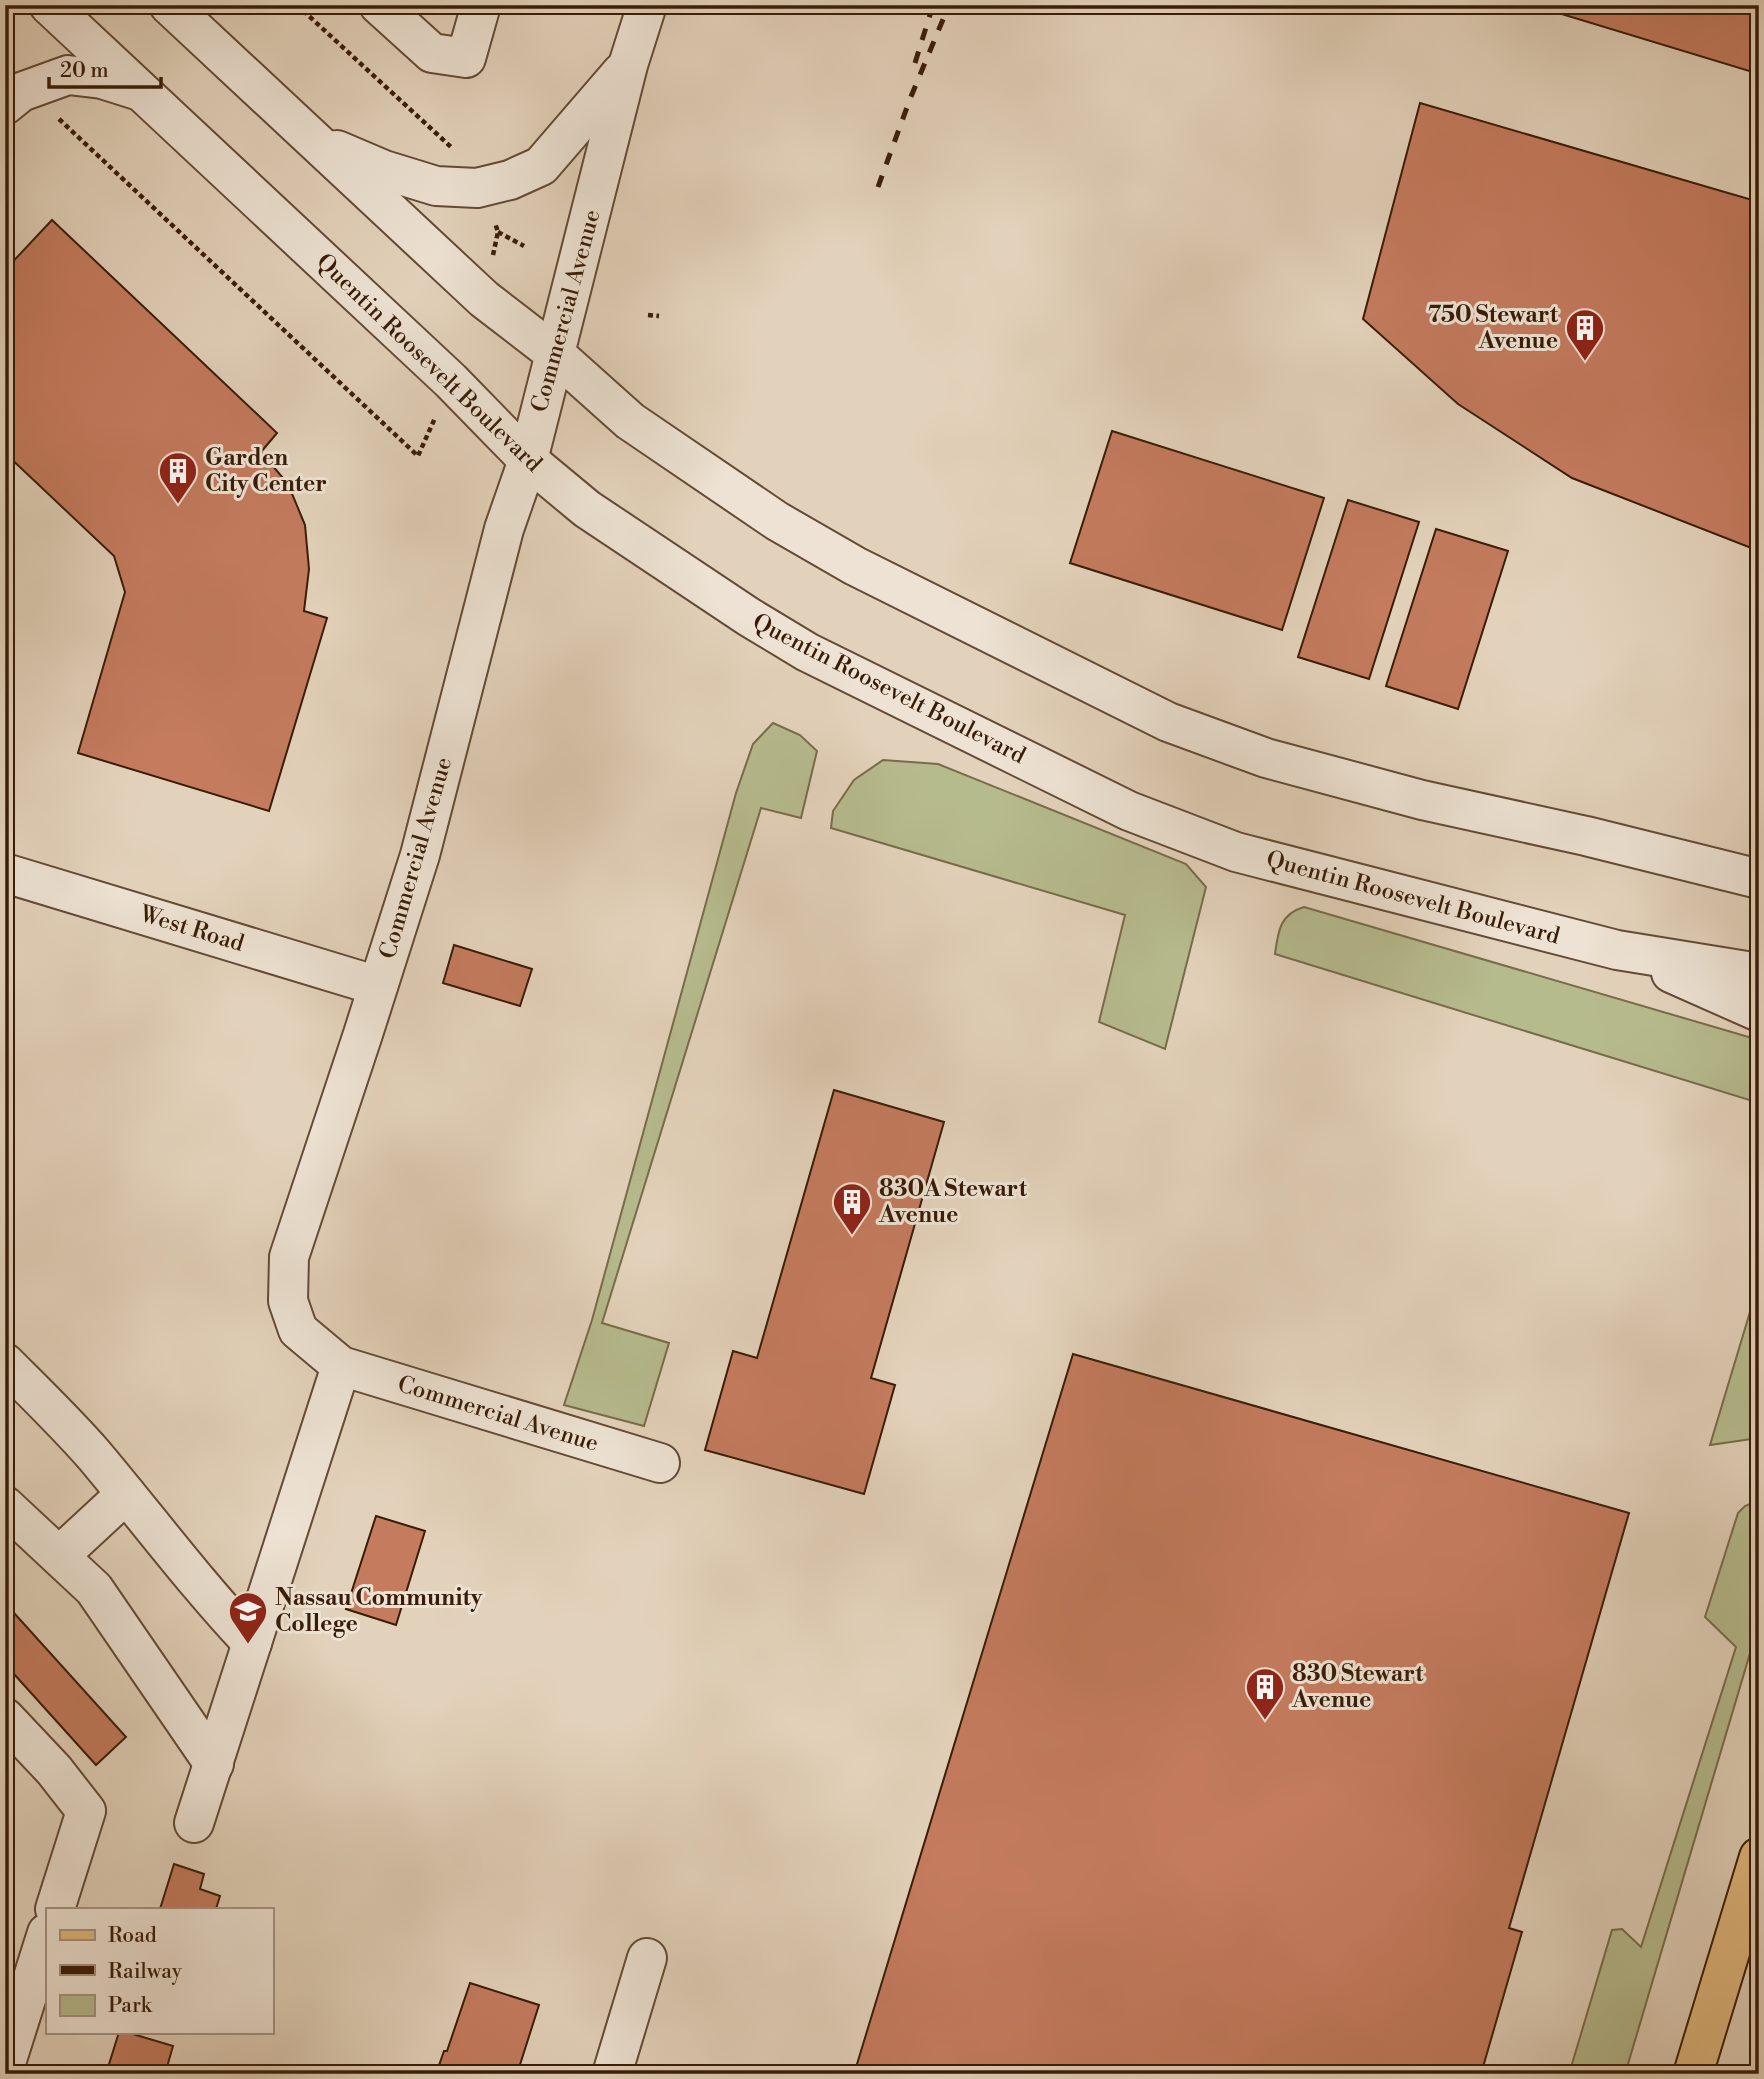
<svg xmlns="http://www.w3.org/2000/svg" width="1764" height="2079" font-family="'Libre Bodoni',serif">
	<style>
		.green { fill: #b6bb8e; stroke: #786c4a; stroke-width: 2 }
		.building { fill: #c47b5e; stroke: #391c07; stroke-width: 2 }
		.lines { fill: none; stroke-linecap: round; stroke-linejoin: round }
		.minor-casing { stroke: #644a34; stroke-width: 42 }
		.major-casing { stroke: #391c07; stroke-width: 42 }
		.path { stroke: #391c07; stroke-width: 4.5; stroke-dasharray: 5 3.5; stroke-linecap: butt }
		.minor { stroke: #ede2d3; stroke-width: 38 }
		.major { stroke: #e2b97e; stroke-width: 38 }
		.rail { stroke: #391c07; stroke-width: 5; stroke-dasharray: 12 12; stroke-linecap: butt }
		.labels { text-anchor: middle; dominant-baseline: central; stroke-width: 6; stroke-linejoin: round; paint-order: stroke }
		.street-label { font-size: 23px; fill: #391c07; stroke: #ede2d3 }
		.poi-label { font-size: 23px; font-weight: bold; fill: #391c07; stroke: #ede2d3; text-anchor: start }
	</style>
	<rect width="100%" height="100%" fill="#e3d2bb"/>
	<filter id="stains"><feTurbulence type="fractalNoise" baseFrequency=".00286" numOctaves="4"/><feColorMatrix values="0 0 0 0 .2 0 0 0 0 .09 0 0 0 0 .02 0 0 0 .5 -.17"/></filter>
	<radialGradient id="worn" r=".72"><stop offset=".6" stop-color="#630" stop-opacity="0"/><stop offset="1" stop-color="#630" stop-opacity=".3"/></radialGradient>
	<g class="green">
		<polygon points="773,723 800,735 817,751 801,818 761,808 602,1323 669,1343 644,1426 564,1405 592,1320 736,793 753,744"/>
		<polygon points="883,760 938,764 1186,864 1206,887 1165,1049 1099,1022 1125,915 831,828 833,811 854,780"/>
		<path d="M1304 907 1759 1040V1103L1275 954C1278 931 1280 914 1304 907Z"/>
		<polygon points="1759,1282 1759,1438 1710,1445"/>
		<polygon points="1759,1500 1759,1623 1625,2074 1569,2074 1612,1930 1622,1929 1641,1947 1736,1647 1705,1617 1738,1513 1745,1506"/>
	</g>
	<g class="building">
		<polygon points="1532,5 1759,5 1759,74"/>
		<polygon points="1420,103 1759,202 1759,551 1572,478 1458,404 1363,319"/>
		<polygon points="52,220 277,433 261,452 288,484 305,525 309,569 304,611 327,618 269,811 78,753 125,592 114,556 5,453 5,270"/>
		<polygon points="1112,431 1324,498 1282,630 1070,563"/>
		<polygon points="1348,500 1419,522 1369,679 1298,657"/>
		<polygon points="1436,529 1508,551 1458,709 1386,686"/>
		<polygon points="454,945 532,969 520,1006 443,983"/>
		<polygon points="834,1090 944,1122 871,1378 895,1385 864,1494 705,1450 733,1351 757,1358"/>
		<polygon points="1073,1354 1629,1513 1509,1928 1522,1932 1481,2074 854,2074"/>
		<polygon points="376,1516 425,1531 396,1625 346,1609"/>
		<polygon points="5,1603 126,1737 96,1765 5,1664"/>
		<polygon points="174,1864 204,1874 200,1889 220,1896 216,1909 160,1909"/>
		<polygon points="470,1983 539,2005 517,2074 436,2074 444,2051 447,2051"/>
		<polygon points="119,2032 126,2032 173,2046 165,2074 106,2074"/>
	</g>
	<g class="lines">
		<g class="minor-casing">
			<g id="minor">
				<polyline points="49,5 451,381 528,460 587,509 749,617 807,652 1129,811 1236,852 1617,950 1759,973"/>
				<polyline points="169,5 484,299 554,353 630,421 777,521 855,566 1168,722 1266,758 1422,800 1586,836 1759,879"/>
				<polyline points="379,5 432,53 466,58 481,5"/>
				<polyline points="647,5 628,65 528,460 504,529 420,855 363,1034 289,1257 288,1301 298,1330 341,1366 660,1463"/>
				<polyline points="5,105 21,92 68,75 102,79 137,90"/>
				<polyline points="337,150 384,170 436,186 477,188 510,180 541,166 622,72"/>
				<polyline points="5,873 378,986"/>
				<polyline points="1671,973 1759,1012"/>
				<path d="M5 1363C35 1393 66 1423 94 1455 147 1518 196 1584 252 1643"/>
				<polyline points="5,1506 94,1589 214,1764"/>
				<polyline points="59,1556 126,1494"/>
				<polyline points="5,1718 54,1770 86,1811 55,1909"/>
				<polyline points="194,1823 341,1366"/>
				<polyline points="5,2066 47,1933"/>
				<polyline points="612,2074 647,1958"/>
			</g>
		</g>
		<g class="major-casing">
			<polyline id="major" points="1693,2074 1759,1857"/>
		</g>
		<g class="path">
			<polyline points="297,5 451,147"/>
			<polyline points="59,119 418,456 435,418"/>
			<polyline points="498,232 524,246"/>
			<polyline points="493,255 498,232 495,223"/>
			<polyline points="648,315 659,316"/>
		</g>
		<use href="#minor" class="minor"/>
		<use href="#major" class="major"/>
		<g class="rail">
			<polyline points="915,63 933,5"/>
			<polyline points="878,187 910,99 949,5"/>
		</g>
	</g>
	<defs>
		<g id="building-pin" transform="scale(2.0125)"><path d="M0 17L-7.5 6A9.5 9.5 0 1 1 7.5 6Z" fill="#8f2418" stroke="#ede2d3"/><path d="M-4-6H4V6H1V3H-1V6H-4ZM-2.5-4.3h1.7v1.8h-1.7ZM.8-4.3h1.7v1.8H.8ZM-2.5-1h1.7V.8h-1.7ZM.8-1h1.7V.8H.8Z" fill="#fff"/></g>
		<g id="university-pin" transform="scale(2.0125)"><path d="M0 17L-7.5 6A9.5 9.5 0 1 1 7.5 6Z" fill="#8f2418" stroke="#ede2d3"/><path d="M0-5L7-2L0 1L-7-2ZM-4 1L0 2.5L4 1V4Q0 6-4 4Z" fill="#fff"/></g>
	</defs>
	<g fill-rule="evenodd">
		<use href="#building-pin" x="1585" y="328"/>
		<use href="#building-pin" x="178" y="471"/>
		<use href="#building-pin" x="852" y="1202"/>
		<use href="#university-pin" x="248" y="1611"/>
		<use href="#building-pin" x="1265" y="1687"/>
	</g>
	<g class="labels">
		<g class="street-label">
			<text transform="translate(566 311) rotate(-75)">Commercial Avenue</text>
			<text transform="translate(429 363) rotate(44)">Quentin Roosevelt Boulevard</text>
			<text transform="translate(889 689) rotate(27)">Quentin Roosevelt Boulevard</text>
			<text transform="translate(416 858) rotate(-74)">Commercial Avenue</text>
			<text transform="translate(1413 898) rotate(15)">Quentin Roosevelt Boulevard</text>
			<text transform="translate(192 929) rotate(17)">West Road</text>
			<text transform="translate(498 1414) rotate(17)">Commercial Avenue</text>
		</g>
		<g class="poi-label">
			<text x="1558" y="315" text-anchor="end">750 Stewart<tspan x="1558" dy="26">Avenue</tspan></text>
			<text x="205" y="458">Garden<tspan x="205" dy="26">City Center</tspan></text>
			<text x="879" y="1189">830A Stewart<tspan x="879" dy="26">Avenue</tspan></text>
			<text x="275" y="1598">Nassau Community<tspan x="275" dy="26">College</tspan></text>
			<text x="1292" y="1674">830 Stewart<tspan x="1292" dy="26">Avenue</tspan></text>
		</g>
	</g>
	<rect width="1764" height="2079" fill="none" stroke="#e3d2bb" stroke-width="28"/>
	<rect x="7" y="7" width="1750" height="2065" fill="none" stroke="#391c07" stroke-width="3.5"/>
	<rect x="14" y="14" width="1736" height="2051" fill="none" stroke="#391c07" stroke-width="2"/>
	<rect x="46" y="1908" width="228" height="126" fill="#ede2d3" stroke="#a59381" stroke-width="2"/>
	<rect x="60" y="1930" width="35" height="10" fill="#e2b97e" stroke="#a59381" stroke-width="2"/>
	<text x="108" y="1942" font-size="21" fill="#391c07">Road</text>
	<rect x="60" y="1965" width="35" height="10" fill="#391c07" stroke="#a59381" stroke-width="2"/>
	<text x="108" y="1978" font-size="21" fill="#391c07">Railway</text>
	<rect x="60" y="1995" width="35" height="21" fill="#b6bb8e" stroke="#a59381" stroke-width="2"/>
	<text x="108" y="2012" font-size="21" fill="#391c07">Park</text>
	<path d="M49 77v10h112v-10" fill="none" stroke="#391c07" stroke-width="3.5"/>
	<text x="60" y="77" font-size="21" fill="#391c07" stroke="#ede2d3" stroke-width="5" paint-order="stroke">20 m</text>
	<rect width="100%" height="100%" filter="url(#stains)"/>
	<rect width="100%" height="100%" fill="url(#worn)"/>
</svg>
